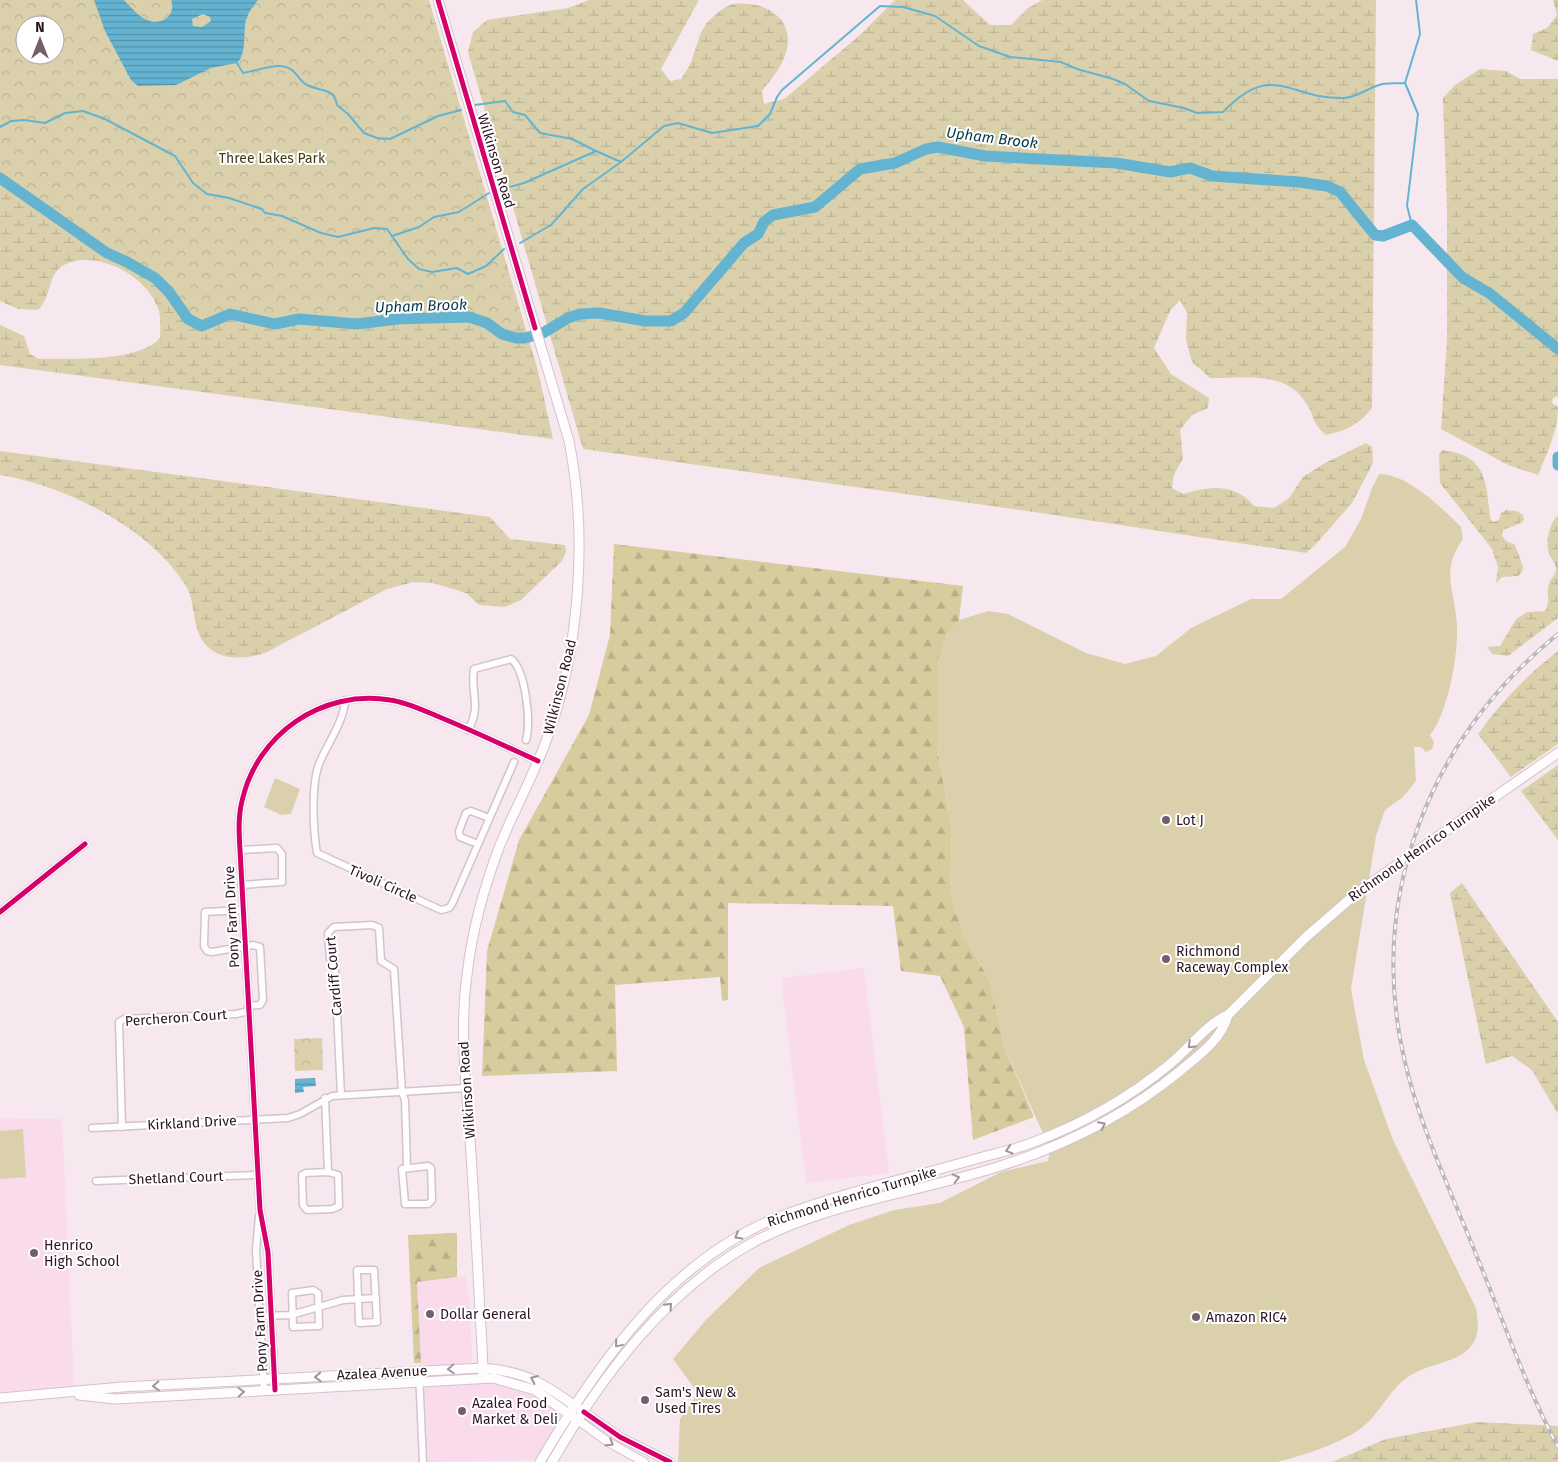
<svg xmlns="http://www.w3.org/2000/svg" width="1558" height="1462" font-family="'Fira Sans',sans-serif">
	<style>
		.built { fill: #fadbec }
		.forest { fill: url(#forest-firs) }
		.wetland { fill: url(#wetland-marsh); fill-rule: evenodd }
		.park { fill: url(#park-crowns); fill-rule: evenodd }
		.pitch { fill: #dad1ac }
		.water { fill: url(#water-rules); fill-rule: evenodd }
		.lines { fill: none; stroke-linecap: round; stroke-linejoin: round }
		.stream { stroke: #64b4d1; stroke-width: 2 }
		.river { stroke: #64b4d1; stroke-width: 11 }
		.minor-casing { stroke: #d4c2cc; stroke-width: 9 }
		.tertiary-casing { stroke: #d4c2cc; stroke-width: 10 }
		.secondary-casing { stroke: #d4c2cc; stroke-width: 11 }
		.minor { stroke: #fefcfd; stroke-width: 6 }
		.tertiary { stroke: #fefcfd; stroke-width: 8 }
		.secondary { stroke: #fefcfd; stroke-width: 9 }
		.rail-casing { stroke: #bdb8bb; stroke-width: 4 }
		.rail { stroke: #fff; stroke-width: 2; stroke-dasharray: 5.5; stroke-linecap: butt }
		.cycleway-casing { stroke: #fff; stroke-width: 8 }
		.cycleway { stroke: #d6006c; stroke-width: 5 }
		.oneway { stroke: #a0949b }
		.poi-dot { fill: #735f6b; stroke: #fff; stroke-width: 2 }
		.labels { text-anchor: middle; dominant-baseline: central; stroke-width: 4; stroke-linejoin: round; paint-order: stroke }
		.park-label { font-size: 14px; fill: #3f3c14; stroke: #fff }
		.street-label { font-size: 14px; fill: #2c1523; stroke: #fff }
		.poi-label { font-size: 14px; fill: #2c1523; stroke: #fff; text-anchor: start }
		.water-label { font-size: 15px; font-style: italic; fill: #073a4b; stroke: #fff }
	</style>
	<defs>
		<pattern id="forest-firs" width="22" height="20" patternUnits="userSpaceOnUse" patternTransform="scale(1.25)"><rect width="22" height="20" fill="#d7cc9e"/><path d="M5 1l3.5 6h-7zM16 11l3.5 6h-7z" fill="#b9ae88"/></pattern>
		<pattern id="wetland-marsh" width="20" height="14" patternUnits="userSpaceOnUse" patternTransform="scale(1.25)"><rect width="20" height="14" fill="#dad1ac"/><path d="M1 5h8M5 5V1M11 12h8M15 12V8" fill="none" stroke="#bbb394"/></pattern>
		<pattern id="park-crowns" width="20" height="18" patternUnits="userSpaceOnUse" patternTransform="scale(1.25)"><rect width="20" height="18" fill="#dad1ac"/><path d="M2 6a3 3 0 1 1 6 0M12 15a3 3 0 1 1 6 0" fill="none" stroke="#bbb394"/></pattern>
		<pattern id="water-rules" width="6" height="5" patternUnits="userSpaceOnUse" patternTransform="scale(1.25)"><rect width="6" height="5" fill="#64b4d1"/><path d="M0 2.5h6" fill="none" stroke="#5391a9"/></pattern>
	</defs>
	<rect width="100%" height="100%" fill="#f7e8f0"/>
	<g class="built">
		<polygon points="864,968 889,1173 806,1183 781,978"/>
		<polygon points="0,1118 62,1119 74,1388 0,1392"/>
		<polygon points="465,1276 470,1301 472,1362 471,1364 421,1367 417,1282"/>
		<polygon points="490,1382 527,1391 556,1411 558,1419 557,1425 535,1460 428,1462 425,1387"/>
	</g>
	<g class="forest">
		<polygon points="614,544 963,586 959,620 946,635 937,747 952,830 950,893 964,936 990,981 1005,1049 1034,1117 973,1140 964,1027 940,976 901,971 893,906 728,903 728,1000 722,1001 720,977 615,985 617,1071 482,1076 487,951 519,840 589,715 610,635"/>
		<polygon points="457,1233 457,1277 417,1282 421,1363 414,1363 408,1235"/>
	</g>
	<g class="wetland">
		<path d="M0 0H429L538 371 553 439 0 365V325L24 336 30 354 39 359C71 358 137 363 160 338 160 329 161 320 159 311 149 277 98 248 64 265 47 274 52 297 38 310L18 309 0 301ZM25 25H55V55H25Z"/>
		<path d="M589 0H699L661 69 670 81 681 79C685 73 690 66 692 59 697 47 698 35 706 24 711 18 726 5 733 4 762 0 794 16 787 49 783 66 772 78 762 91L764 104 784 99 860 35 895 0H963L990 25H1011L1028 8 1042 0H1376L1372 408C1360 424 1345 431 1326 435 1310 421 1316 418 1306 403 1286 370 1244 379 1210 378L1192 362 1186 340 1187 313 1180 300 1170 311 1154 348 1171 374 1209 398 1208 408 1192 415 1180 430 1183 458 1174 475 1172 488 1183 494C1210 486 1235 483 1254 506L1274 508 1289 498 1303 477 1325 463 1366 443 1372 447 1373 463 1352 503 1316 544 1306 553 1027 511 583 449 468 52 473 32 487 20 568 8Z"/>
		<polygon points="1553,0 1558,0 1558,61 1531,50 1533,34 1547,28 1557,15"/>
		<path d="M1480 69 1506 71 1520 79H1558V396L1553 398 1552 403 1558 407C1558 431 1547 453 1538 475L1508 465 1441 429 1447 339V210L1443 98 1455 85Z"/>
		<path d="M1443 450C1487 456 1486 481 1490 518L1493 522 1499 520 1501 513 1506 510 1517 511 1523 515 1524 520 1519 524 1503 530 1502 536 1506 541 1515 545 1523 567 1522 572 1518 576 1502 577 1496 583 1498 567 1492 549 1440 483 1439 454Z"/>
		<path d="M0 451 490 517 510 539 565 545 566 552 562 561 521 600 505 607 479 605 466 593 433 583 413 582 387 589 265 653C248 658 229 661 213 651 189 635 198 606 186 586 149 527 66 486 0 475Z"/>
		<path d="M1558 515V618L1508 656 1492 654 1487 647 1500 646 1516 619 1527 612 1545 611C1551 600 1546 594 1549 584 1550 579 1555 576 1556 570 1556 564 1553 561 1550 556 1544 543 1549 524 1558 515Z"/>
		<path d="M1558 651V744L1511 777 1478 734C1501 702 1527 675 1558 651Z"/>
		<polygon points="1558,765 1558,840 1521,791"/>
		<polygon points="1462,883 1558,1022 1558,1114 1532,1070 1512,1056 1486,1064 1450,893"/>
		<polygon points="1477,1422 1558,1426 1558,1462 1332,1462 1386,1439"/>
	</g>
	<g class="park">
		<path d="M0 0H427L430 23 447 88 509 286 515 293 523 321 516 327H504L499 320H493L474 310 464 313 451 311 355 318 313 312 285 317 273 322 233 312 214 316 204 322 197 321 183 311 170 283 156 272 133 261 124 252 90 239 81 229 58 216 42 201 0 175ZM25 25H55V55H25Z"/>
		<polygon points="322,1038 323,1070 295,1071 294,1039"/>
	</g>
	<g class="pitch">
		<path d="M1379 474C1408 474 1442 508 1461 527L1463 539C1439 573 1456 590 1457 628 1458 656 1448 713 1430 735L1434 742 1432 749 1426 752 1421 747H1414L1416 781 1403 797 1385 810 1376 836 1351 989 1364 1060 1393 1140 1476 1308C1478 1320 1480 1335 1472 1345 1459 1363 1430 1363 1411 1375 1390 1388 1383 1409 1365 1425 1346 1442 1302 1456 1277 1462H678L680 1419 698 1393 673 1359 705 1321 759 1268 849 1225 894 1210 940 1203 1001 1172 1048 1161 1050 1149 1005 1049 990 981 964 936 950 893 952 830 937 747V662L946 635 959 620 988 611 1008 614 1086 653 1125 664 1156 656 1191 628 1251 599H1281L1345 547 1361 519 1372 488Z"/>
		<polygon points="275,778 300,789 291,814 281,815 264,807"/>
		<polygon points="309,1043 321,1043 322,1065 310,1065"/>
		<polygon points="23,1129 26,1177 0,1179 0,1131"/>
	</g>
	<g class="water">
		<path d="M94 0H124C130 6 137 15 145 19 159 27 177 17 171 0H258C254 5 249 11 247 17 242 28 248 54 237 63L211 68 176 85 138 86 131 80 105 31ZM203 14 210 17 211 21 202 27 193 26 192 19Z"/>
		<polygon points="315,1078 316,1086 303,1087 304,1092 295,1093 295,1079"/>
	</g>
	<g class="lines">
		<g class="stream">
			<path d="M237 63 243 73C255 71 267 66 279 66 296 66 297 80 307 85 321 92 334 87 337 105L348 114 364 133 377 138 390 139 438 116 461 110"/>
			<polyline points="475,105 505,101 513,112 525,115 540,133 572,139 596,151"/>
			<polyline points="0,127 11,121 24,120 45,123 65,113 83,111 105,119 175,156 193,183 207,194 229,198 262,209 265,213 282,216 321,233 338,237 374,228 387,229 408,259 419,269 432,272 457,268 468,274 486,266 504,249"/>
			<polyline points="503,189 524,183 596,151 621,162"/>
			<polyline points="1412,225 1407,206 1418,114 1405,83 1420,34 1416,0"/>
			<polyline points="392,236 419,227 434,217 459,212 489,193"/>
			<path d="M520 243 551 225 583 189 621 162 664 126 678 123 712 133 758 126 770 114 777 97 782 90 880 6 903 7 935 16 979 46 1010 57 1061 62 1077 69 1113 79 1125 84 1149 101 1184 108 1197 113 1223 112C1274 60 1287 99 1343 98 1356 98 1366 89 1379 85 1386 82 1397 84 1405 83"/>
		</g>
		<g class="river">
			<polyline points="0,178 107,253 127,262 155,278 169,292 188,319 202,326 230,314 275,324 299,319 357,324 397,319 469,317 487,323 502,334 516,338 525,338 543,333 568,318 580,314 599,313 646,321 671,321 684,313 744,243 758,234 764,222 773,215 815,207 860,169 895,163 926,149 938,147 985,156 1116,163 1170,172 1190,168 1212,176 1299,182 1327,186 1340,192 1375,235 1383,236 1412,225 1463,278 1489,293 1558,349"/>
			<polyline points="1558,457 1558,465"/>
		</g>
		<g class="minor-casing">
			<g id="minor">
				<path d="M345 700C344 722 327 744 319 764 311 786 313 830 317 853L441 910 449 908 452 904 514 762"/>
				<path d="M468 730C482 706 470 692 474 669L511 659C526 670 531 723 526 740"/>
				<polyline points="478,844 460,837 459,831 466,813 471,811 489,818"/>
				<polyline points="240,850 277,848 282,854 282,882 241,885"/>
				<polyline points="243,910 205,912 204,946 207,951 212,952 253,945 260,947 263,1000 260,1005 248,1006"/>
				<polyline points="0,912 85,844"/>
				<polyline points="341,1095 335,971 330,959 328,933 334,927 372,925 379,928 381,961 394,969 402,1092 405,1100 407,1167"/>
				<polyline points="325,1098 328,1172"/>
				<polyline points="122,1127 119,1022 124,1019 236,1014 249,1011"/>
				<polyline points="92,1128 288,1118 300,1114 332,1096 466,1088"/>
				<polygon points="428,1166 431,1168 432,1200 428,1204 405,1204 402,1169"/>
				<polygon points="328,1172 338,1175 339,1206 332,1209 307,1210 303,1205 302,1175 306,1173"/>
				<polyline points="96,1181 257,1175"/>
				<polyline points="259,1216 256,1250 264,1391"/>
				<polygon points="357,1270 374,1270 377,1322 359,1323"/>
				<polygon points="313,1290 318,1293 319,1326 293,1327 292,1293"/>
				<polyline points="260,1316 291,1315 343,1300 376,1298"/>
				<polyline points="419,1371 423,1462"/>
				<path d="M275 1390 268 1252 260 1210 240 850C239 833 238 817 242 801 257 734 322 689 390 700 406 702 422 710 437 716 471 730 505 746 538 761"/>
			</g>
		</g>
		<g class="tertiary-casing">
			<g id="tertiary">
				<polyline points="584,1412 620,1437 670,1462"/>
				<polyline points="578,1420 608,1442 644,1462"/>
			</g>
		</g>
		<g class="secondary-casing">
			<g id="secondary">
				<path d="M438 0 569 441C588 536 580 653 545 744 532 778 514 811 500 845 484 887 472 931 467 975 460 1025 465 1074 469 1124 473 1180 476 1236 479 1292 480 1320 483 1349 483 1378"/>
				<polyline points="79,1395 115,1399 493,1378 535,1390 573,1417"/>
				<path d="M0 1398 122 1387 483 1368C527 1372 543 1383 578 1408"/>
				<path d="M540 1462C598 1363 672 1256 784 1215 845 1192 910 1178 972 1160 992 1154 1014 1150 1034 1142 1082 1124 1130 1097 1170 1064 1190 1048 1205 1025 1228 1015L1306 937 1358 892 1558 753"/>
				<path d="M552 1462C601 1377 665 1291 752 1243 826 1203 914 1193 994 1168 1062 1147 1124 1117 1180 1071 1199 1055 1221 1040 1228 1015"/>
			</g>
		</g>
		<use href="#minor" class="minor"/>
		<use href="#tertiary" class="tertiary"/>
		<use href="#secondary" class="secondary"/>
		<g class="rail-casing">
			<path id="rail" d="M1558 634C1430 738 1367 895 1404 1058 1419 1125 1450 1189 1475 1252 1502 1317 1525 1385 1558 1447"/>
		</g>
		<use href="#rail" class="rail"/>
		<g class="cycleway-casing">
			<g id="cycleway">
				<polyline points="438,0 535,328"/>
				<polyline points="0,912 85,844"/>
				<path d="M275 1390 268 1252 260 1210 240 850C239 833 238 817 242 801 257 734 322 689 390 700 406 702 422 710 437 716 471 730 505 746 538 761"/>
				<polyline points="584,1412 620,1437 670,1462"/>
			</g>
		</g>
		<use href="#cycleway" class="cycleway"/>
	</g>
	<defs><path id="oneway-chevron" d="M-2-3.5L2.5 0L-2 3.5" fill="none" stroke-width="1.6" stroke-linecap="round" stroke-linejoin="round" transform="scale(1.25)"/></defs>
	<g class="oneway">
		<use href="#oneway-chevron" transform="translate(1191 1045) rotate(136)"/>
		<use href="#oneway-chevron" transform="translate(1102 1125) rotate(-27)"/>
		<use href="#oneway-chevron" transform="translate(1009 1150) rotate(164)"/>
		<use href="#oneway-chevron" transform="translate(956 1178) rotate(-14)"/>
		<use href="#oneway-chevron" transform="translate(738 1236) rotate(150)"/>
		<use href="#oneway-chevron" transform="translate(669 1306) rotate(-47)"/>
		<use href="#oneway-chevron" transform="translate(618 1344) rotate(130)"/>
		<use href="#oneway-chevron" transform="translate(451 1369) rotate(177)"/>
		<use href="#oneway-chevron" transform="translate(318 1377) rotate(177)"/>
		<use href="#oneway-chevron" transform="translate(534 1379) rotate(-155)"/>
		<use href="#oneway-chevron" transform="translate(156 1386) rotate(177)"/>
		<use href="#oneway-chevron" transform="translate(241 1392) rotate(-3)"/>
		<use href="#oneway-chevron" transform="translate(610 1443) rotate(33)"/>
	</g>
	<g class="poi-dot">
		<circle cx="1166" cy="820" r="5"/>
		<circle cx="1166" cy="959" r="5"/>
		<circle cx="34" cy="1253" r="5"/>
		<circle cx="430" cy="1314" r="5"/>
		<circle cx="1196" cy="1317" r="5"/>
		<circle cx="645" cy="1400" r="5"/>
		<circle cx="462" cy="1411" r="5"/>
	</g>
	<g class="labels">
		<g class="park-label">
			<text x="272" y="158">Three Lakes Park</text>
		</g>
		<g class="street-label">
			<text transform="translate(496 161) rotate(73)">Wilkinson Road</text>
			<text transform="translate(560 687) rotate(-76)">Wilkinson Road</text>
			<text transform="translate(1422 848) rotate(-35)">Richmond Henrico Turnpike</text>
			<text transform="translate(383 884) rotate(24)">Tivoli Circle</text>
			<text transform="translate(232 917) rotate(-93)">Pony Farm Drive</text>
			<text transform="translate(334 976) rotate(-95)">Cardiff Court</text>
			<text transform="translate(176 1018) rotate(-4)">Percheron Court</text>
			<text transform="translate(467 1090) rotate(-94)">Wilkinson Road</text>
			<text transform="translate(192 1123) rotate(-3)">Kirkland Drive</text>
			<text transform="translate(176 1178) rotate(-2)">Shetland Court</text>
			<text transform="translate(852 1197) rotate(-17)">Richmond Henrico Turnpike</text>
			<text transform="translate(260 1321) rotate(-93)">Pony Farm Drive</text>
			<text transform="translate(382 1373) rotate(-3)">Azalea Avenue</text>
		</g>
		<g class="poi-label">
			<text x="1176" y="820">Lot J</text>
			<text x="1176" y="951">Richmond<tspan x="1176" dy="16">Raceway Complex</tspan></text>
			<text x="44" y="1245">Henrico<tspan x="44" dy="16">High School</tspan></text>
			<text x="440" y="1314">Dollar General</text>
			<text x="1206" y="1317">Amazon RIC4</text>
			<text x="655" y="1392">Sam's New &amp;<tspan x="655" dy="16">Used Tires</tspan></text>
			<text x="472" y="1403">Azalea Food<tspan x="472" dy="16">Market &amp; Deli</tspan></text>
		</g>
		<g class="water-label">
			<text transform="translate(992 138) rotate(7)">Upham Brook</text>
			<text transform="translate(421 306) rotate(-2)">Upham Brook</text>
		</g>
	</g>
	<g transform="translate(40 40)"><circle r="24" fill="#ffffff" stroke="#aba1a7"/>
	<path d="M0-4L9 19L0 12L-9 19Z" fill="#735f6b"/>
	<text y="-8" font-size="14" font-weight="bold" text-anchor="middle" fill="#2c1523">N</text>
	</g>
</svg>
